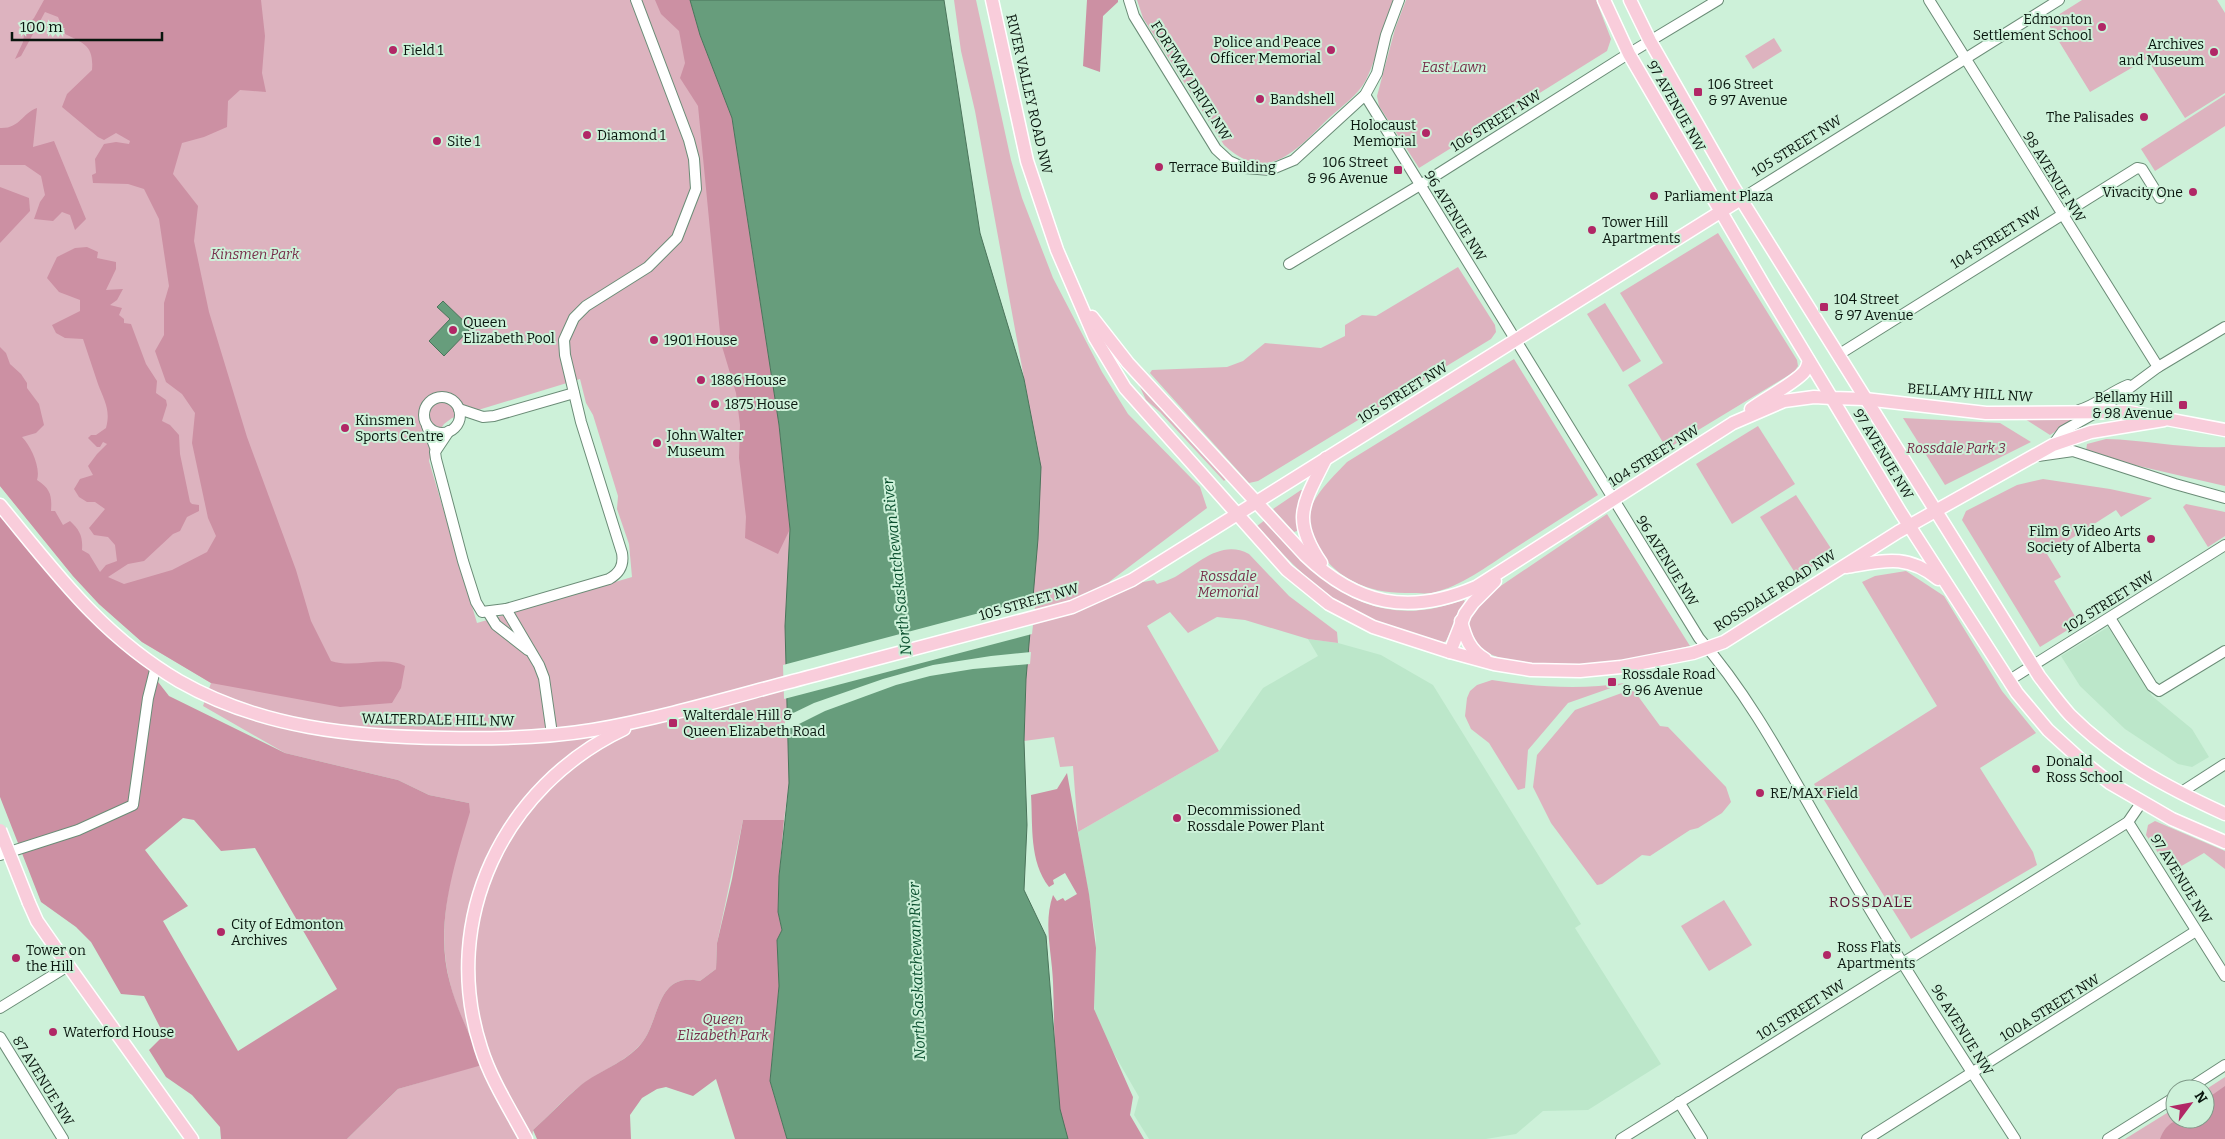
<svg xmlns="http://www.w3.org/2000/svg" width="2225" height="1139" font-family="Bitter,serif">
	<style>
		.built { fill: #bce7ca }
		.green { fill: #ddb3bf; fill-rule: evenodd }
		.forest { fill: #cc90a3; fill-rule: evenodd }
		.water { fill: #679d7c; stroke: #4b745b }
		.pier { fill: #cdf1d9 }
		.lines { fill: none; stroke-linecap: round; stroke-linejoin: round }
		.minor-casing { stroke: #6b8c77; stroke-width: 12 }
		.major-casing { stroke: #fff; stroke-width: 15 }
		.minor { stroke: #fff; stroke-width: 10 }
		.major { stroke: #f9cddb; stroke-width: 12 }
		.major-bridge-casing { stroke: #fff; stroke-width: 15; stroke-linecap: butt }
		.major-bridge { stroke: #f9cddb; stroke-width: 12 }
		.poi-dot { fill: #b12766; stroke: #cdf1d9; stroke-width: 2 }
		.labels { text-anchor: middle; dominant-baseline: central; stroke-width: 4; stroke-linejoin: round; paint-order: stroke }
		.poi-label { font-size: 14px; fill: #09160e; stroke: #cdf1d9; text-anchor: start }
		.park-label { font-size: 14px; font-style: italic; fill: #772e4a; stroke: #cdf1d9 }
		.street-label { font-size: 14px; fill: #09160e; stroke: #cdf1d9 }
		.water-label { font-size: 15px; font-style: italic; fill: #0a4f2e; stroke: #cdf1d9 }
		.neighbourhood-label { font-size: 15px; letter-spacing: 1px; fill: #591733; stroke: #cdf1d9 }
	</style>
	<rect width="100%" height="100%" fill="#cdf1d9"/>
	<g class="built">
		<polygon points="2108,627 2152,696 2192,729 2209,757 2192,767 2178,764 2125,729 2080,686 2061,656"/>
		<polygon points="1308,639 1338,643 1381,655 1433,685 1581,924 1575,928 1661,1064 1588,1110 1543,1111 1516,1134 1486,1139 1149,1139 1134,1115 1139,1097 1094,1019 1096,938 1078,832 1219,751 1263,688 1318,656"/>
	</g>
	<g class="green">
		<path d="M0 0H690L700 35 732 118 779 425 790 529 785 626 789 783 784 820H743L717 943 716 969 700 981C655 971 661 1020 641 1044 626 1061 603 1070 584 1083 566 1096 550 1115 533 1130L532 1139H347L398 1089 482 1064C472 1039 456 1010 450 983 434 924 455 860 469 803L429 795 398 780 285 753 203 706 211 683 142 642 99 604 73 576 0 486ZM580 379 586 403 593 415 618 496 617 509 629 544 632 577 477 623 429 461 437 434 444 424 452 418Z"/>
		<path d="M954 0H976L1011 160 1022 198 1053 278 1102 372 1128 414 1200 487 1207 508 1109 582 1132 584 1154 580 1157 584C1163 582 1169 580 1175 577 1198 564 1221 539 1249 554L1289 596 1337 632 1338 643 1308 639 1245 620 1217 617 1188 633 1170 612 1147 626 1219 751 1078 832 1073 766 1060 767 1054 737 1024 741 1026 679 1039 460 975 111 961 51Z"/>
		<path d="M1137 0H1393C1384 26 1378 55 1366 80 1358 95 1341 107 1329 118 1297 149 1268 186 1224 145L1143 18Z"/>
		<polygon points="1406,0 1596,0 1611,39 1607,51 1419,168 1379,106 1377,96 1395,29"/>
		<polygon points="2082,0 2217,0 2225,13 2225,93 2185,118 2147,59 2090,92 2047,22"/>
		<polygon points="1774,38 1782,51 1753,69 1745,56"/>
		<polygon points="2225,95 2225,126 2155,171 2141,149"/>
		<polygon points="1718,233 1797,360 1798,366 1794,372 1667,449 1628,385 1663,363 1620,293"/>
		<polygon points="1458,267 1495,325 1496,332 1491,339 1258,481 1249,483 1150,373 1152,370 1227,367 1243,361 1265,343 1321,348 1345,336 1345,325 1362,315 1376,316"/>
		<polygon points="1605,303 1641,361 1623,372 1587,314"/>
		<path d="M1514 359 1598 495C1569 513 1540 532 1512 550 1486 567 1462 586 1432 593 1425 594 1416 593 1409 593 1370 594 1333 579 1315 543 1311 534 1306 524 1309 514 1313 495 1334 476 1347 462Z"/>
		<polygon points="1141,383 1223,474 1226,479 1224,481 1160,412 1146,400 1139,385"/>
		<polygon points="1903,418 2000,423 2031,442 1945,485"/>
		<polygon points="2025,419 2073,420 2050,435"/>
		<polygon points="1758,426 1795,484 1732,524 1696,464"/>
		<path d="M2106 439C2147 440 2184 449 2225 447V486L2091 455 2086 451 2087 444Z"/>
		<polygon points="2043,479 2110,489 2152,498 2121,517 2116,510 2047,554 2061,577 2054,581 2079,623 2040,647 1962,520 1966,511 2017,485"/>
		<polygon points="1301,490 1303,491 1297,511 1297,531 1294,532 1273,509"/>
		<polygon points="1796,495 1834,553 1797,576 1760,517"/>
		<polygon points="2186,504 2225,512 2225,536 2208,547 2183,507"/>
		<path d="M1607 514 1690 646C1654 654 1616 665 1578 666 1550 667 1459 665 1468 620 1470 613 1478 604 1483 598Z"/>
		<path d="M1265 520C1312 570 1353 621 1430 609 1441 607 1453 603 1464 600L1465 602 1446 641 1442 643C1421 636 1397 631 1376 622 1327 602 1292 565 1257 526Z"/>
		<polygon points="1906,571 1944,596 2002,691 2036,733 1980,768 2033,852 2037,865 1911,939 1814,784 1937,706 1862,582 1875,576"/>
		<path d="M1492 680C1536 687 1581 690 1625 683L1568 703 1528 750 1525 788 1518 790 1489 743 1471 729 1465 716 1467 698 1470 691 1477 685Z"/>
		<polygon points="1630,690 1635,692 1660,726 1668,727 1726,787 1731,802 1722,813 1698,828 1690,830 1650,856 1642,855 1602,884 1597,885 1551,823 1533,787 1537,755 1575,710"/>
		<polygon points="2155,821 2225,851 2225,869 2204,853 2171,872 2146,835 2148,825"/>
		<polygon points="1724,900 1752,945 1709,971 1681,926"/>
		<polygon points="2225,1077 2225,1139 2125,1139 2175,1108 2175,1119 2205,1119 2205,1090"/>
	</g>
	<g class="forest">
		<path d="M44 0H261L265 36 262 73 266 92 240 90 228 101 227 127 204 137 182 143 173 174 198 206 194 241 209 312 247 437 296 570 311 621 331 661C355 669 385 655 405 666L401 688 392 703 340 707 211 683 142 642 99 604 73 576 0 486V335V347L6 353 10 364 21 374 27 383V388L39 404 44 425 36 433 22 437C31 446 41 468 37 480 51 489 52 496 51 511H55L63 525 70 521C80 530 83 537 82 550L89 554 100 572 106 565 117 561 115 545 108 537 94 535 89 528 105 509 95 502H87L79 497 74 489 80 479 93 475 88 466 97 454 107 444 103 442 100 447H97L88 438 91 435H96L106 428C111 410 104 400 98 384 93 369 88 354 83 339L65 338 56 333 52 325 80 311V300L59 292 47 278 57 257 75 248 87 247 98 252 97 258 116 262V269L106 290 123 289 117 300 110 305 122 308 119 315 124 319V323L131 324 146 364 157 381 156 393 166 400 167 405 162 421 170 425 179 435 180 454 190 502 192 504 199 505V511L187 517 180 531 173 534 144 561 128 564 108 577 124 584 172 570 207 552 216 536 208 518 192 443 195 413 182 394 166 382 155 351 164 335V303L169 286 159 219 144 189 128 184 93 183 92 175 96 173 95 159 104 144 116 142 129 144 130 141 116 133 104 140 98 137 62 107 67 94 92 70C94 46 84 43 65 34L58 17 45 12 21 56 15 59 23 42 25 28 34 18Z"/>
		<polygon points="655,0 690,0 700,35 732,118 779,425 790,529 778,554 745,538 746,517 739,458 740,425 736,393 721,343 698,106 680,78 685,63 679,31 661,14"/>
		<polygon points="1087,0 1118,0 1118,2 1103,16 1100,72 1083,66"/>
		<path d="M37 108 33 147 54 141 86 219 75 230 70 215 62 212 53 221 34 219 40 202 45 195 41 176 25 165H0V128C20 129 22 113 37 108Z"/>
		<polygon points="0,187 29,198 30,211 0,243"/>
		<path d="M0 510 101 628 148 669 169 696 285 753 398 780 429 795 469 803 470 812C454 866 434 926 450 983 457 1011 472 1038 482 1065L398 1089 347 1139H221L220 1127 192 1095 166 1077 149 1050 164 1035 144 996 121 994 91 942 76 927 41 902 0 797ZM183 818 194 820 221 851 255 848 337 989 238 1051 163 921 188 906 145 850Z"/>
		<path d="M1067 773 1089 894 1096 948 1094 1009 1133 1097 1130 1115 1144 1139H1065C1053 1088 1055 1034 1053 982 1052 953 1043 923 1053 895L1057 901 1063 898 1065 901 1077 894 1065 873 1053 880 1054 884 1049 887C1029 861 1033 826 1031 795L1057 789Z"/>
		<path d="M743 820H784L779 876 778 912 782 930 777 940 779 986 770 1081 787 1139H735L716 1079 693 1096 666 1087 657 1089 642 1098 630 1115 631 1139H537L533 1130C549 1116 564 1099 581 1085 600 1070 625 1063 641 1044 661 1020 655 971 700 981L716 969 717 943 732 879Z"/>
		<path d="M2225 1086V1139H2160C2169 1116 2184 1119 2205 1119V1100Z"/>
	</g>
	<g class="water">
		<polygon points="690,0 944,0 980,233 1024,379 1041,467 1038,539 1026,679 1024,741 1027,825 1024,890 1046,936 1060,1109 1068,1139 787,1139 770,1081 779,986 777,940 782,930 778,912 779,876 789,783 785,626 790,529 779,425 732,118 700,35"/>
		<polygon points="443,301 471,328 444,356 429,341 450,319 437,307"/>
	</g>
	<g class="pier">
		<polygon points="1036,598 1032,634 784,699 783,665"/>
		<polygon points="1031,652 1030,664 973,669 930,676 896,685 825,711 785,731 785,717 814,703 883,679 933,665 991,656"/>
	</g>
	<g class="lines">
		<g class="minor-casing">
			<g id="minor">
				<polyline points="1129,0 1134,16 1216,149 1229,161 1245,168 1270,170 1294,160 1365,95 1377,73 1386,35 1399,0"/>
				<polyline points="1929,0 2158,367"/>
				<path d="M1365 95 1699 638C1756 703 1795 783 1839 857 1894 953 1955 1046 2015 1139"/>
				<polyline points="1741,199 2059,0"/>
				<polyline points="1289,264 1430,179 1620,59 1718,0"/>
				<polyline points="1838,355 2137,168 2142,169 2160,198"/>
				<circle cx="442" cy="415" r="18"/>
				<polyline points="459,409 483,417 494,416 574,393"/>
				<path d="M2079 410C2097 405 2110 392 2128 385"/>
				<polyline points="427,426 436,450"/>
				<path d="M449 431 435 452 436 459 463 561 476 602 482 612 506 609 609 579C620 573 624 565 622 553L581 422 565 355 564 340 574 318 586 306 648 267 677 238 696 189 694 159 689 140 636 0"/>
				<polyline points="2053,445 2063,431 2097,412 2158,367 2225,327"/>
				<polyline points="2038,456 2073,451 2175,484 2225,498"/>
				<polyline points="506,609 539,665 544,678 552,734"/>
				<polyline points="488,612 496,625 528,650"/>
				<polyline points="2110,618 2152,686 2159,691 2225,651"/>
				<polyline points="2008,681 2225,545"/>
				<polyline points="2180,793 2225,764"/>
				<polyline points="2128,822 2225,976"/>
				<polyline points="0,855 78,830 133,805 148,698 156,666"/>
				<polyline points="0,1008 68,966"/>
				<polyline points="0,1037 63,1139"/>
				<polyline points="2188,1089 2225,1065"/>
				<polyline points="1679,1102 1702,1139"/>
				<polyline points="1621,1139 2128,822 2141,803"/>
				<polyline points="1867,1139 2196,931"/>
				<polyline points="2108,1139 2175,1097"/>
			</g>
		</g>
		<g class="major-casing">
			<g id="major">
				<polyline points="992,0 1027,161 1057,250 1095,338 1125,388 1287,570 1329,604 1373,627 1450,652 1494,664 1531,670 1580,671 1621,667 1693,653 1724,642 1898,532 2053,445 2091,432 2164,420"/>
				<polyline points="1604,0 1629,54 1766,289 1901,513 2017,693 2048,730 2081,760 2110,783 2172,819 2225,842"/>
				<path d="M1630 0 1650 41 1734 188 2039 676C2049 689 2059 703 2070 715 2115 760 2168 788 2225 814"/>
				<path d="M1092 317 1128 363 1305 555C1357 605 1409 616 1476 587L1733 423 1784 401 1814 397 1832 398 1865 399 1986 413 2129 412 2225 430"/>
				<path d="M1751 409C1764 399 1795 383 1804 372 1807 369 1807 366 1809 361"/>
				<path d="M0 505C56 573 102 636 179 681 261 728 354 737 446 738 495 739 545 738 593 730 668 717 742 694 816 675 901 652 986 630 1072 607L1132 580 1741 199"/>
				<path d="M1321 563C1290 518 1304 503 1326 458"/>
				<path d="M1846 567C1883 561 1907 553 1938 579"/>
				<path d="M1461 621C1465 637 1470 651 1485 659"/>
				<polyline points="1450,652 1465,614 1473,603 1495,581"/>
				<polyline points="29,903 37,921 60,954 192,1139"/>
				<path d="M526 1139C510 1109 491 1080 481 1048 439 919 504 786 624 729"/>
			</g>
		</g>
		<use href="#minor" class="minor"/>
		<use href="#major" class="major"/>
		<g class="major-bridge-casing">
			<polyline id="major-bridge" points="0,830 29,903"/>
		</g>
		<use href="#major-bridge" class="major-bridge"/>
	</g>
	<g class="poi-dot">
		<circle cx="2102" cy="27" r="5"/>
		<circle cx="393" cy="50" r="5"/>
		<circle cx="1331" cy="50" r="5"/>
		<circle cx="2214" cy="52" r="5"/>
		<rect x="1693" y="87" width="10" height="10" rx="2.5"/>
		<circle cx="1260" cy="99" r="5"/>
		<circle cx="2144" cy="117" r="5"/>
		<circle cx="1426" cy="133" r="5"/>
		<circle cx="587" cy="135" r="5"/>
		<circle cx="437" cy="141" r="5"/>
		<circle cx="1159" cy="167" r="5"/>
		<rect x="1393" y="165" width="10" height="10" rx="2.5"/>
		<circle cx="2193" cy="192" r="5"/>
		<circle cx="1654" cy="196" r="5"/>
		<circle cx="1592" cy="230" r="5"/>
		<rect x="1819" y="302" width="10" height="10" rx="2.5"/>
		<circle cx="453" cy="330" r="5"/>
		<circle cx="654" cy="340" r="5"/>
		<circle cx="701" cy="380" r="5"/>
		<circle cx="715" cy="404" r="5"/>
		<rect x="2178" y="400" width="10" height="10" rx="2.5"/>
		<circle cx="345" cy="428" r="5"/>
		<circle cx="657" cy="443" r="5"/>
		<circle cx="2151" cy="539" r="5"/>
		<rect x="1607" y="677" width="10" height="10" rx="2.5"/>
		<rect x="668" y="718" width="10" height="10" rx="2.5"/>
		<circle cx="2036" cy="769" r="5"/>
		<circle cx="1760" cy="793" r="5"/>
		<circle cx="1177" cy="818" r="5"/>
		<circle cx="221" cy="932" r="5"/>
		<circle cx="1827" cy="955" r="5"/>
		<circle cx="16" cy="958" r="5"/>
		<circle cx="53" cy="1032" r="5"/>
	</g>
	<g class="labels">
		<g class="poi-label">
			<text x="2092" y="19" text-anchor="end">Edmonton<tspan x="2092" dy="16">Settlement School</tspan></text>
			<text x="1321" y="42" text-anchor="end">Police and Peace<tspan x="1321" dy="16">Officer Memorial</tspan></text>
			<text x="2204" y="44" text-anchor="end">Archives<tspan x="2204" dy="16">and Museum</tspan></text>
			<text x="403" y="50">Field 1</text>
			<text x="1708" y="84">106 Street<tspan x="1708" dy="16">&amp; 97 Avenue</tspan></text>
			<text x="1270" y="99">Bandshell</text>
			<text x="2134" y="117" text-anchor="end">The Palisades</text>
			<text x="1416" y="125" text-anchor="end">Holocaust<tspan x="1416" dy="16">Memorial</tspan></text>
			<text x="597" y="135">Diamond 1</text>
			<text x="447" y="141">Site 1</text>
			<text x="1388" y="162" text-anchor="end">106 Street<tspan x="1388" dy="16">&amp; 96 Avenue</tspan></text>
			<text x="1169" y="167">Terrace Building</text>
			<text x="2183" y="192" text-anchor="end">Vivacity One</text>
			<text x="1664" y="196">Parliament Plaza</text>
			<text x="1602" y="222">Tower Hill<tspan x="1602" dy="16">Apartments</tspan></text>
			<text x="1834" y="299">104 Street<tspan x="1834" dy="16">&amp; 97 Avenue</tspan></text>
			<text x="463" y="322">Queen<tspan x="463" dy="16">Elizabeth Pool</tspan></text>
			<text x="664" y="340">1901 House</text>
			<text x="711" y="380">1886 House</text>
			<text x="2173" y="397" text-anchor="end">Bellamy Hill<tspan x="2173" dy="16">&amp; 98 Avenue</tspan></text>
			<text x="725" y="404">1875 House</text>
			<text x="355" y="420">Kinsmen<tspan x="355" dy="16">Sports Centre</tspan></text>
			<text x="667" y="435">John Walter<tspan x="667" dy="16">Museum</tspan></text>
			<text x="2141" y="531" text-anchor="end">Film &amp; Video Arts<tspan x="2141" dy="16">Society of Alberta</tspan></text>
			<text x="1622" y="674">Rossdale Road<tspan x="1622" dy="16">&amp; 96 Avenue</tspan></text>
			<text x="683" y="715">Walterdale Hill &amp;<tspan x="683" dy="16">Queen Elizabeth Road</tspan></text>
			<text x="2046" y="761">Donald<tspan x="2046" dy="16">Ross School</tspan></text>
			<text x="1770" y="793">RE/MAX Field</text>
			<text x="1187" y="810">Decommissioned<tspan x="1187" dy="16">Rossdale Power Plant</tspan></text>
			<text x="231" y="924">City of Edmonton<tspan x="231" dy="16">Archives</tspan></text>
			<text x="1837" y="947">Ross Flats<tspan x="1837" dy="16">Apartments</tspan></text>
			<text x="26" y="950">Tower on<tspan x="26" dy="16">the Hill</tspan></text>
			<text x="63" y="1032">Waterford House</text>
		</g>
		<g class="park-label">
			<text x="1454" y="67">East Lawn</text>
			<text x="255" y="254">Kinsmen Park</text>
			<text x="1956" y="448">Rossdale Park 3</text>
			<text x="1228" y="576">Rossdale<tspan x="1228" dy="16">Memorial</tspan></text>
			<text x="723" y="1019">Queen<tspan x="723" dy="16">Elizabeth Park</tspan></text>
		</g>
		<g class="street-label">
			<text transform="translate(1191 81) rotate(58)">FORTWAY DRIVE NW</text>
			<text transform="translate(1029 94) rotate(77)">RIVER VALLEY ROAD NW</text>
			<text transform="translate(1676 106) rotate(60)">97 AVENUE NW</text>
			<text transform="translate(1496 121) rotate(-32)">106 STREET NW</text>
			<text transform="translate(1797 146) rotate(-32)">105 STREET NW</text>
			<text transform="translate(2054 177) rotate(58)">98 AVENUE NW</text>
			<text transform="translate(1455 216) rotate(58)">96 AVENUE NW</text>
			<text transform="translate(1996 238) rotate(-32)">104 STREET NW</text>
			<text transform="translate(1403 393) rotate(-32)">105 STREET NW</text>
			<text transform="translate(1970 393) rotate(4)">BELLAMY HILL NW</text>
			<text transform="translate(1883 454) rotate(59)">97 AVENUE NW</text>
			<text transform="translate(1654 456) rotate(-32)">104 STREET NW</text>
			<text transform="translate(1667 561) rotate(58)">96 AVENUE NW</text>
			<text transform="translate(1775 591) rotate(-32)">ROSSDALE ROAD NW</text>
			<text transform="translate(1029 602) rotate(-16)">105 STREET NW</text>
			<text transform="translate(2109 602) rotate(-32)">102 STREET NW</text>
			<text transform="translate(438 720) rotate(1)">WALTERDALE HILL NW</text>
			<text transform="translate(2181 879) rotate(58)">97 AVENUE NW</text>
			<text transform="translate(2050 1008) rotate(-32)">100A STREET NW</text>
			<text transform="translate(1801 1010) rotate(-32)">101 STREET NW</text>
			<text transform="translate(1962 1030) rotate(58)">96 AVENUE NW</text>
			<text transform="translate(43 1081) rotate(58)">87 AVENUE NW</text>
		</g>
		<g class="water-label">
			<text transform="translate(897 567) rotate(-96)">North Saskatchewan River</text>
			<text transform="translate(917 971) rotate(-92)">North Saskatchewan River</text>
		</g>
		<g class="neighbourhood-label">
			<text x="1871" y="902">ROSSDALE</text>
		</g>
	</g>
	<g transform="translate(2190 1104) rotate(58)"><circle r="24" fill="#cdf1d9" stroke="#7f9988"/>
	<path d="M0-4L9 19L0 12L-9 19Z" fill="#b12766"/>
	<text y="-8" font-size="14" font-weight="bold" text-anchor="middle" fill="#09160e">N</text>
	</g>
	<path d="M12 32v8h150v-8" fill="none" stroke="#09160e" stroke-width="2.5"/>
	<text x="20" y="32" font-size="15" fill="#09160e" stroke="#cdf1d9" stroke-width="4" paint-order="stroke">100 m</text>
</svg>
